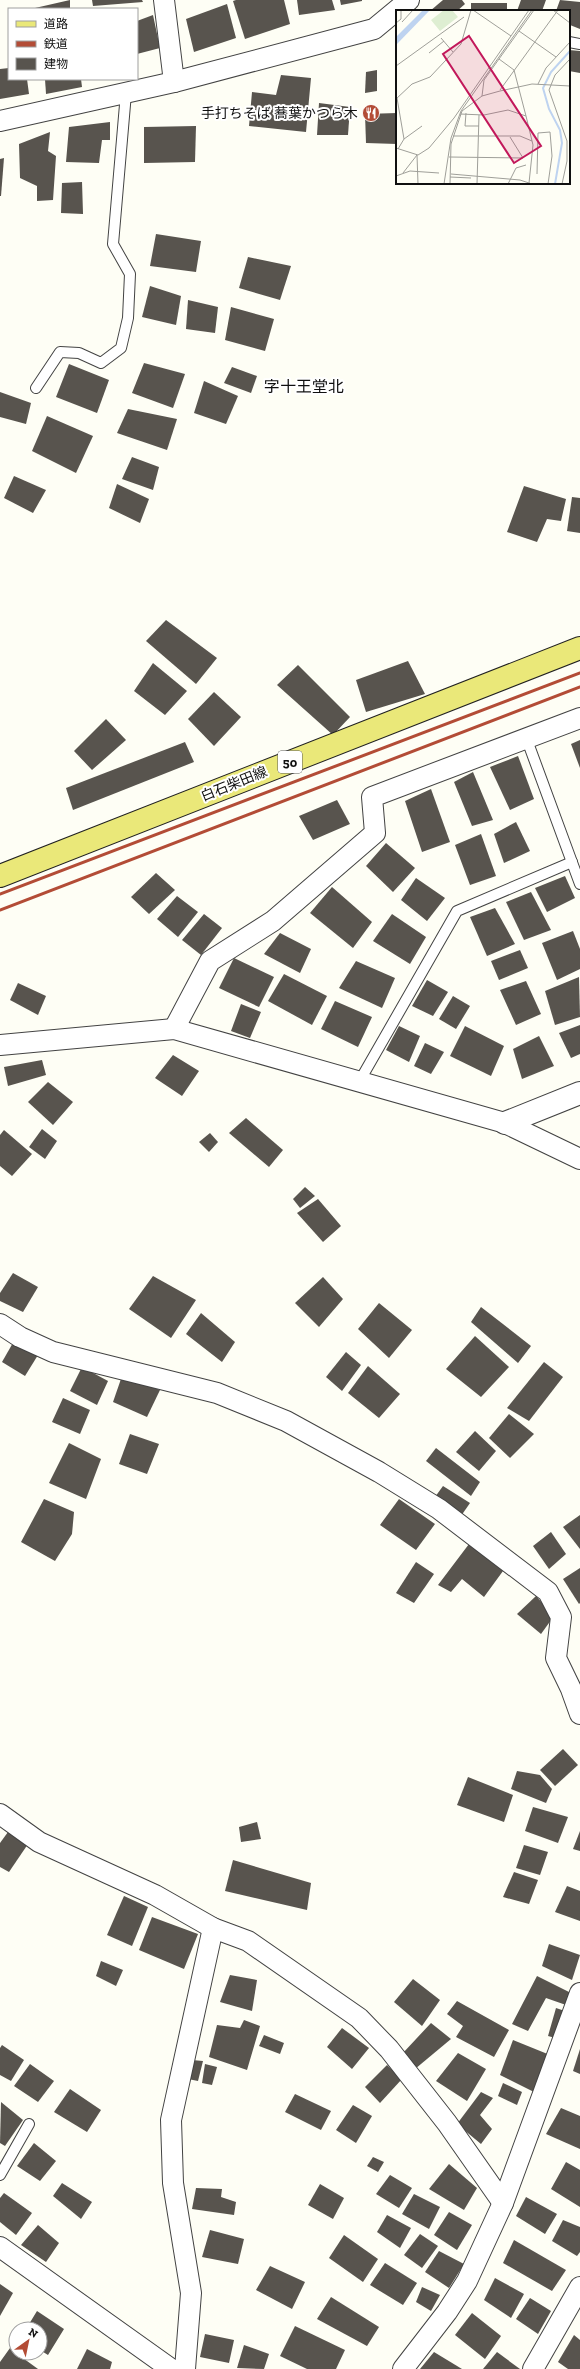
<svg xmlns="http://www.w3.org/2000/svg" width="580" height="2369" font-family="'Zilla Slab','Noto Sans JP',serif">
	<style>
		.building { fill: #58544e }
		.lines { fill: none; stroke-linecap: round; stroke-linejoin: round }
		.service-casing { stroke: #434343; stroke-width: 12 }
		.minor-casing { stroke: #434343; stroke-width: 22 }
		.tertiary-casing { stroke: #434343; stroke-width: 24 }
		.primary-casing { stroke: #212121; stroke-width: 24 }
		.service { stroke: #fff; stroke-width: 10 }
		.minor { stroke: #fff; stroke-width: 20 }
		.tertiary { stroke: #fff; stroke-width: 22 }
		.primary { stroke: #eae879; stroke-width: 22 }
		.rail { stroke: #b34c36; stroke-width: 3 }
		.labels { text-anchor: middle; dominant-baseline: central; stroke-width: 4; stroke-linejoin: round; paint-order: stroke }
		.shield { fill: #fff; stroke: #585858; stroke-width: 1 }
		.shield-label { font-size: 13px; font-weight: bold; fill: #101010 }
		.poi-label { font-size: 14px; fill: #101010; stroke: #fff; text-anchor: end }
		.street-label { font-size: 14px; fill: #101010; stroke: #fff }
		.quarter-label { font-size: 16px; fill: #101010; stroke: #fff }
		.inset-river { fill: none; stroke: #bed3f0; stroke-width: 2 }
		.inset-road { fill: none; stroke: #9f9f99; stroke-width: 1 }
		.view { fill: #c2185b; fill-opacity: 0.15; stroke: #c2185b; stroke-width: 2 }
		.inset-edge { fill: none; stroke: #101010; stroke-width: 2 }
	</style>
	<rect width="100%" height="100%" fill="#fefef5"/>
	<g class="building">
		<polygon points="70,0 70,9 35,9 35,8"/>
		<polygon points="92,0 142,0 143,2 93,6"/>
		<polygon points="236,0 284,0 290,24 245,39 233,1"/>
		<polygon points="297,0 332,0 335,10 299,15"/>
		<polygon points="340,0 362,0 362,1 341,5"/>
		<polygon points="443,0 462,0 465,4 457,11 430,11"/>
		<polygon points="521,0 546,0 542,11 517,11"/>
		<polygon points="560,0 580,2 580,29 570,25 569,28 569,11 556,11"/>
		<rect x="471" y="3" width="36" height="8"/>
		<polygon points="227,4 236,38 194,52 186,19"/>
		<polygon points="153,15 160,48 137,54 137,21"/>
		<polygon points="569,50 580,51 580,73 569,71"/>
		<polygon points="9,68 9,79 27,79 29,94 0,99 0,69"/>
		<polygon points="377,70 377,91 365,93 366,72"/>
		<polygon points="281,75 311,78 306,132 249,126 252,92 276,95"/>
		<polygon points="45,79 81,79 82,87 46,94"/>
		<polygon points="319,103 350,107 348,135 317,135"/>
		<polygon points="397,113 397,144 366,143 365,114"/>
		<polygon points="110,122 110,140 102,140 99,163 66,162 69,127"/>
		<polygon points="196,126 195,162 144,163 144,127"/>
		<polygon points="50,132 48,151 56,156 53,200 37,201 37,186 20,178 19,144"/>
		<polygon points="4,158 1,196 0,196 0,159"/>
		<polygon points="82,182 83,214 61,213 62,183"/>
		<polygon points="156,234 201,241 196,272 150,266"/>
		<polygon points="248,257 291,266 280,300 239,288"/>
		<polygon points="150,286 181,296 176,325 142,317"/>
		<polygon points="188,300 218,307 215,333 186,329"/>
		<polygon points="231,307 274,319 265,351 225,340"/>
		<polygon points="144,363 185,374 173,408 132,393"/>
		<polygon points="69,364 109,380 97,413 56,397"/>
		<polygon points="232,367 257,376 251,393 224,383"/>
		<polygon points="204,381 238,396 226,424 194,413"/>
		<polygon points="0,392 31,403 26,424 0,417"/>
		<polygon points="128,409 177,419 167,450 117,433"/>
		<polygon points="47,416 93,436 76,473 32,451"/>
		<polygon points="132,457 159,467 153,490 122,479"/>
		<polygon points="14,476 46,490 33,513 4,498"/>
		<polygon points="117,484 149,499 140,523 109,508"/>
		<polygon points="524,486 566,499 561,521 547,519 537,542 507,532"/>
		<polygon points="572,497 580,498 580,533 567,531"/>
		<polygon points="166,620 217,658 196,684 146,641"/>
		<polygon points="408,661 425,694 366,712 356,680"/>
		<polygon points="153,663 187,691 165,715 134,691"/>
		<polygon points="298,665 350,717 333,735 277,685"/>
		<polygon points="214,692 241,717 214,746 188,719"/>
		<polygon points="106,719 126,740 92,770 74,751"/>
		<polygon points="580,740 580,768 571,744"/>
		<polygon points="185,742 194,762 73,810 66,788"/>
		<polygon points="518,756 534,799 510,810 490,767"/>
		<polygon points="473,772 493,820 472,826 454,782"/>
		<polygon points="431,789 450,842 422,852 405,801"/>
		<polygon points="337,800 350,824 313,840 299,816"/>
		<polygon points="516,822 530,851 504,863 494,834"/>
		<polygon points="481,834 496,876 470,885 455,845"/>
		<polygon points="386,843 415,868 393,892 366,866"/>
		<polygon points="156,873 175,890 149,914 131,897"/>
		<polygon points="565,876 575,898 547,912 535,888"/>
		<polygon points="416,878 445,898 427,921 401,900"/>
		<polygon points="332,887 372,922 353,948 310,913"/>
		<polygon points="531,892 551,930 524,940 506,902"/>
		<polygon points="177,896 198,912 178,937 157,919"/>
		<polygon points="495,908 515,944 487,956 470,917"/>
		<polygon points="204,914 222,928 201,955 182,940"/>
		<polygon points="392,914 426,937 410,964 373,941"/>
		<polygon points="573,931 580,949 580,969 557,980 542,943"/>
		<polygon points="280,933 311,949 300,973 264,954"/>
		<polygon points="520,950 528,968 499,980 491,961"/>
		<polygon points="234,958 274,977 259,1007 219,988"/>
		<polygon points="356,961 395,978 382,1008 339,988"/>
		<polygon points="284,974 327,996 312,1025 268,1001"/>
		<polygon points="579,977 580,1017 555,1025 545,991"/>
		<polygon points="427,980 448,992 433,1016 412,1006"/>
		<polygon points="526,981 541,1014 516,1025 500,990"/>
		<polygon points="18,983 46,996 38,1015 10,1000"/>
		<polygon points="453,996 470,1006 456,1029 439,1019"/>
		<polygon points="335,1001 372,1017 358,1047 321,1029"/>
		<polygon points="241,1004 261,1012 250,1038 231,1031"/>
		<polygon points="580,1025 580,1054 571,1058 559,1033"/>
		<polygon points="399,1026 420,1036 409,1062 386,1050"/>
		<polygon points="465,1026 504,1046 491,1076 450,1056"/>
		<polygon points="539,1036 554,1066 522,1079 513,1049"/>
		<polygon points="425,1043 444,1052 431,1074 414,1066"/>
		<polygon points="173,1055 199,1071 182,1096 155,1078"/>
		<polygon points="42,1060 46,1075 8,1086 4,1067"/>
		<polygon points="48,1082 73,1102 53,1125 28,1102"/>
		<polygon points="246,1118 283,1150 269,1167 229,1133"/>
		<polygon points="42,1129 57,1141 45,1159 29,1147"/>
		<polygon points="4,1130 32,1154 12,1176 0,1166 0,1135"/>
		<polygon points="210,1133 218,1142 209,1152 199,1142"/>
		<polygon points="305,1187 315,1196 300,1208 293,1199"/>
		<polygon points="318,1199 341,1226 323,1242 297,1213"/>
		<polygon points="13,1273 38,1287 23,1312 0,1301 0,1293"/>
		<polygon points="153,1276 196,1300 171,1338 129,1309"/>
		<polygon points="323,1277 343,1299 319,1327 295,1303"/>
		<polygon points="379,1303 412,1330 389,1358 358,1329"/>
		<polygon points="481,1307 531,1346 518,1363 471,1322"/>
		<polygon points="201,1313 235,1342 222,1362 186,1334"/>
		<polygon points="475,1336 509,1367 481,1397 446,1369"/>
		<polygon points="14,1341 38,1355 25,1376 2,1362"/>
		<polygon points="346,1352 361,1365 342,1391 326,1377"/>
		<polygon points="544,1362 563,1377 529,1421 507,1408"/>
		<polygon points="368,1366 400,1394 379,1418 348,1393"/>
		<polygon points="82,1367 108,1381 97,1405 70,1391"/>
		<polygon points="122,1376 160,1390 147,1417 113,1402"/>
		<polygon points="63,1398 90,1410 80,1434 52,1422"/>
		<polygon points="509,1414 534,1434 510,1458 489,1438"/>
		<polygon points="475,1431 496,1451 479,1471 456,1452"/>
		<polygon points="130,1434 159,1444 147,1474 119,1464"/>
		<polygon points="69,1443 101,1459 86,1499 49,1483"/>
		<polygon points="436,1448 480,1482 471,1496 426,1461"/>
		<polygon points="443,1486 470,1503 461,1516 435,1497"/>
		<polygon points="44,1499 74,1512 72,1534 55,1561 21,1542"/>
		<polygon points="399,1499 435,1524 416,1550 380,1525"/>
		<polygon points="580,1515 580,1549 563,1527"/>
		<polygon points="551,1532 566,1554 549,1569 533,1546"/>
		<polygon points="469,1544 503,1571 484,1597 462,1579 451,1592 438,1585"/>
		<polygon points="416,1562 434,1574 414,1603 396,1593"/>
		<polygon points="580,1568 580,1603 579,1604 563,1579"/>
		<polygon points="536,1596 554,1616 541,1634 517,1614"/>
		<polygon points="563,1749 578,1765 555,1786 540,1770"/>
		<polygon points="517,1771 540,1775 552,1789 546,1803 511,1789"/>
		<polygon points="468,1777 513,1795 504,1822 457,1805"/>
		<polygon points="533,1807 568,1817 558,1843 525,1831"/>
		<polygon points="257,1822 261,1839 241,1842 239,1827"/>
		<polygon points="580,1831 580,1851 573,1849"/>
		<polygon points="8,1832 28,1844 9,1872 0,1867 0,1843"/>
		<polygon points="524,1845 548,1852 540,1875 516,1868"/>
		<polygon points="233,1860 311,1883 307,1910 225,1891"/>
		<polygon points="514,1872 538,1880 529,1904 503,1897"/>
		<polygon points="567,1886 580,1891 580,1921 555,1912"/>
		<polygon points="124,1896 148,1907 132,1946 107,1935"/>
		<polygon points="152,1917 198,1934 184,1969 139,1950"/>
		<polygon points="549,1944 580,1955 572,1980 542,1966"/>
		<polygon points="101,1961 123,1970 116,1986 96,1976"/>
		<polygon points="230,1975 257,1980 252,2011 220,2002"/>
		<polygon points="537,1976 571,1993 566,2005 546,1998 528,2031 512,2024"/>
		<polygon points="413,1979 440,2000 422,2026 394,2002"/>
		<polygon points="457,2001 509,2030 494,2057 456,2037 463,2026 447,2014"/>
		<polygon points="556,2008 568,2012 559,2039 548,2036"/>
		<polygon points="244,2020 260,2026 247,2070 209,2057 217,2025 240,2028"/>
		<polygon points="431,2023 451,2039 415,2069 402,2054"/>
		<polygon points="342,2028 369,2048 352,2069 327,2047"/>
		<polygon points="264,2035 284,2043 280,2054 259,2046"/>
		<polygon points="513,2040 550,2055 536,2093 500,2075"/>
		<polygon points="2,2045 24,2060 11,2081 0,2075 0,2048"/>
		<polygon points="580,2049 580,2074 573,2071"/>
		<polygon points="458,2053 486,2069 467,2101 436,2081"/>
		<polygon points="192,2060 203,2061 198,2081 188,2079"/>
		<polygon points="30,2064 54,2081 38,2102 14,2086"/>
		<polygon points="205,2064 217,2067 212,2085 202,2083"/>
		<polygon points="387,2065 402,2079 380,2103 365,2087"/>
		<polygon points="503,2083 522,2092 517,2105 498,2096"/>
		<polygon points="70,2089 101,2110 87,2132 54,2112"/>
		<polygon points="481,2092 493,2098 480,2115 492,2129 481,2144 457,2124"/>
		<polygon points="295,2094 331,2111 321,2130 285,2112"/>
		<polygon points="1,2102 23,2120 5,2146 0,2143"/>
		<polygon points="353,2105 372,2116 356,2143 336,2130"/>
		<polygon points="561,2108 580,2116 580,2149 546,2134"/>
		<polygon points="34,2143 56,2161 40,2181 17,2166"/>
		<polygon points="373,2157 384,2162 378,2172 367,2166"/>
		<polygon points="566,2162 580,2170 580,2207 551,2189"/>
		<polygon points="449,2164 477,2188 464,2210 429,2189"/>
		<polygon points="390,2175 412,2188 399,2208 376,2194"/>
		<polygon points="62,2183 92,2202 81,2219 53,2196"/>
		<polygon points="320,2184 344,2198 333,2219 308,2205"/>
		<polygon points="196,2188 222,2189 221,2197 236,2202 234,2215 192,2209"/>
		<polygon points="4,2193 32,2213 16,2235 0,2222 0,2198"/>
		<polygon points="414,2194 440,2207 429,2229 402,2214"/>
		<polygon points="526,2197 557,2214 545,2234 516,2216"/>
		<polygon points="449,2212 472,2225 457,2250 434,2235"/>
		<polygon points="387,2215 411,2228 400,2248 377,2232"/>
		<polygon points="563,2220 580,2227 580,2252 577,2256 552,2241"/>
		<polygon points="38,2225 59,2243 46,2262 21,2245"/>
		<polygon points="210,2230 244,2239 238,2264 202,2257"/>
		<polygon points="420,2234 438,2246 422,2268 404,2255"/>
		<polygon points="344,2235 378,2259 363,2282 329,2258"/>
		<polygon points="514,2240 566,2270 552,2291 503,2263"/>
		<polygon points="439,2251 464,2264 449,2288 425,2272"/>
		<polygon points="385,2263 417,2283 403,2305 370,2285"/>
		<polygon points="270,2266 305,2282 292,2309 256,2290"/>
		<polygon points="495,2278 524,2294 511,2318 484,2300"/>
		<polygon points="0,2284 13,2293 0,2316"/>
		<polygon points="422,2287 440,2295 431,2311 416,2302"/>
		<polygon points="331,2297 379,2327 367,2346 317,2319"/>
		<polygon points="530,2298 551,2311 538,2334 516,2319"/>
		<polygon points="37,2311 64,2329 48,2355 40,2350 40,2329 26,2329"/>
		<polygon points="472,2313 501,2336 485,2359 455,2335"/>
		<polygon points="295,2326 345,2350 336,2369 307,2369 280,2356"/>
		<polygon points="205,2334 234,2340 229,2363 200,2357"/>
		<polygon points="574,2335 580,2340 580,2369 568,2369 558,2362"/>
		<polygon points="244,2345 269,2354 264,2369 237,2368"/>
		<polygon points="10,2348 16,2353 38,2369 0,2369 0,2362"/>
		<polygon points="87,2349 112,2362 110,2369 77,2369"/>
		<polygon points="434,2352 462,2369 420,2369"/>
		<polygon points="497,2352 520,2369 483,2369"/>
	</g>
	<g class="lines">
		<g class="service-casing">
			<g id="service">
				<polyline points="569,42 580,44"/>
				<polyline points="36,388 60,352 79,353 101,363 121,348 128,318 130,274 113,244 126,93"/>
				<polyline points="527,740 580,884"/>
				<polyline points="359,1082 457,911 572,862"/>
				<polyline points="0,2175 29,2124"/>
			</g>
		</g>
		<g class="minor-casing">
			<g id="minor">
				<polyline points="164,0 174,82"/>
				<polyline points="0,121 174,82 374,29 409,0"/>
				<polyline points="174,1029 210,961 273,921 375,833 372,797 580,718"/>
				<polyline points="0,1045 174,1029 505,1123 580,1159"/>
				<polyline points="0,1324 20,1337 53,1352 217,1393 286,1421 379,1472 439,1509 548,1592 561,1617 556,1658 571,1689 580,1714"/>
				<polyline points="0,1814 39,1842 155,1895 213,1928 248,1941 359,2018 389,2049 447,2123 503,2203"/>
				<polyline points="0,2247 171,2369"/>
				<polyline points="185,2369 191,2293 173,2183 171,2120 213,1928"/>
				<polyline points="403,2369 447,2312 467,2281 503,2203 580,1993"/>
				<polyline points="533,2369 580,2287"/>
			</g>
		</g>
		<g class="tertiary-casing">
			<polyline id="tertiary" points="505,1123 580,1093"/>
		</g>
		<g class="primary-casing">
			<polyline id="primary" points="0,876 580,648"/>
		</g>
		<use href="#service" class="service"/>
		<use href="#minor" class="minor"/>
		<use href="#tertiary" class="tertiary"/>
		<use href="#primary" class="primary"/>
		<g class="rail">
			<polyline points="0,894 580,673"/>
			<polyline points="0,910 580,687"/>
		</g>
	</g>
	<defs>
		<g id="restaurant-disc" transform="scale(0.9)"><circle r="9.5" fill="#b34c36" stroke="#fff"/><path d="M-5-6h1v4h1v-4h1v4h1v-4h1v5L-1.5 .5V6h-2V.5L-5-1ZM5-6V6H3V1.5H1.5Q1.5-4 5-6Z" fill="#fff"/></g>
	</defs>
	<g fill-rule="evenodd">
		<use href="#restaurant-disc" x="371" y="113"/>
	</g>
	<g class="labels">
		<rect class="shield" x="278" y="751" width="24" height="22" rx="3"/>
		<g class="shield-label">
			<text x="290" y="762">50</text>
		</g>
		<g class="poi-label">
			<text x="358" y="113">手打ちそば 蕎葉かつら木</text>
		</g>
		<g class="street-label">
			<text transform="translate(234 784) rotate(-22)">白石柴田線</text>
		</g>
		<g class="quarter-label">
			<text x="304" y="386">字十王堂北</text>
		</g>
	</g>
	<g transform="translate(396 10)">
		<rect width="174" height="174" fill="#fefef5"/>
		<path d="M48 0H56L62 7 44 21 35 10Z" fill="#deeed2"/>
		<path d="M27 0H34L0 35V27Z" fill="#bed3f0"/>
		<path class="inset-river" d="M159 174 166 133 164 120 153 99 147 78 155 62 174 41"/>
		<path class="inset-road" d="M77 0 115 26M157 0 174 13M6 12 17 0M0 13 5 9V0M123 21 160 47M45 28 57 42M33 43 48 31M103 49 118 60 130 106 137 135 133 173M0 56 68 7M142 74 150 58 174 32M104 80 162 0M86 86 88 70 138 0M1 88 8 129M0 89 16 74 34 67 65 34 75 0M70 103 69 116H83M64 104 88 105 112 100 130 106M57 126H124L136 131M0 138 22 145 33 138 58 108 133 0M2 139 8 129 26 116M21 145 22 174M53 147 127 148 114 127M7 163 21 145M55 164 124 170 136 174M141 164 142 123 154 122 156 146 152 174M0 166 14 161 43 163M54 167 75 168M48 174 55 128 65 101 136 0M54 174 55 134 66 101 86 86 104 81 136 74 174 76M81 174 83 105M112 174 120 158 130 155M166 174 171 151V131L153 80 159 65 174 49"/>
		<path class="view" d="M73 26 145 136 118 153 47 44Z"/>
		<rect width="174" height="174" class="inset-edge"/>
	</g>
	<rect x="8" y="8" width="130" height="72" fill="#ffffff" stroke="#9f9f9f"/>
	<rect x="16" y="21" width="20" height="6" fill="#eae879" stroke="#9f9f9f"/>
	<text x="44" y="28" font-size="12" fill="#101010">道路</text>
	<rect x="16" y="41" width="20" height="6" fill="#b34c36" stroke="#9f9f9f"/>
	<text x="44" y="48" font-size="12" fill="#101010">鉄道</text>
	<rect x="16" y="58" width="20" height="12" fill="#58544e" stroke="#9f9f9f"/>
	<text x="44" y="68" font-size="12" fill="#101010">建物</text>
	<g transform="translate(28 2341) rotate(33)"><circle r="19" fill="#ffffff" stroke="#9f9f9f"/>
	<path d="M0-3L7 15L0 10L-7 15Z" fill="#b34c36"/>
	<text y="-6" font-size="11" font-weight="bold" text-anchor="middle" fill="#101010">N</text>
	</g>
</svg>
